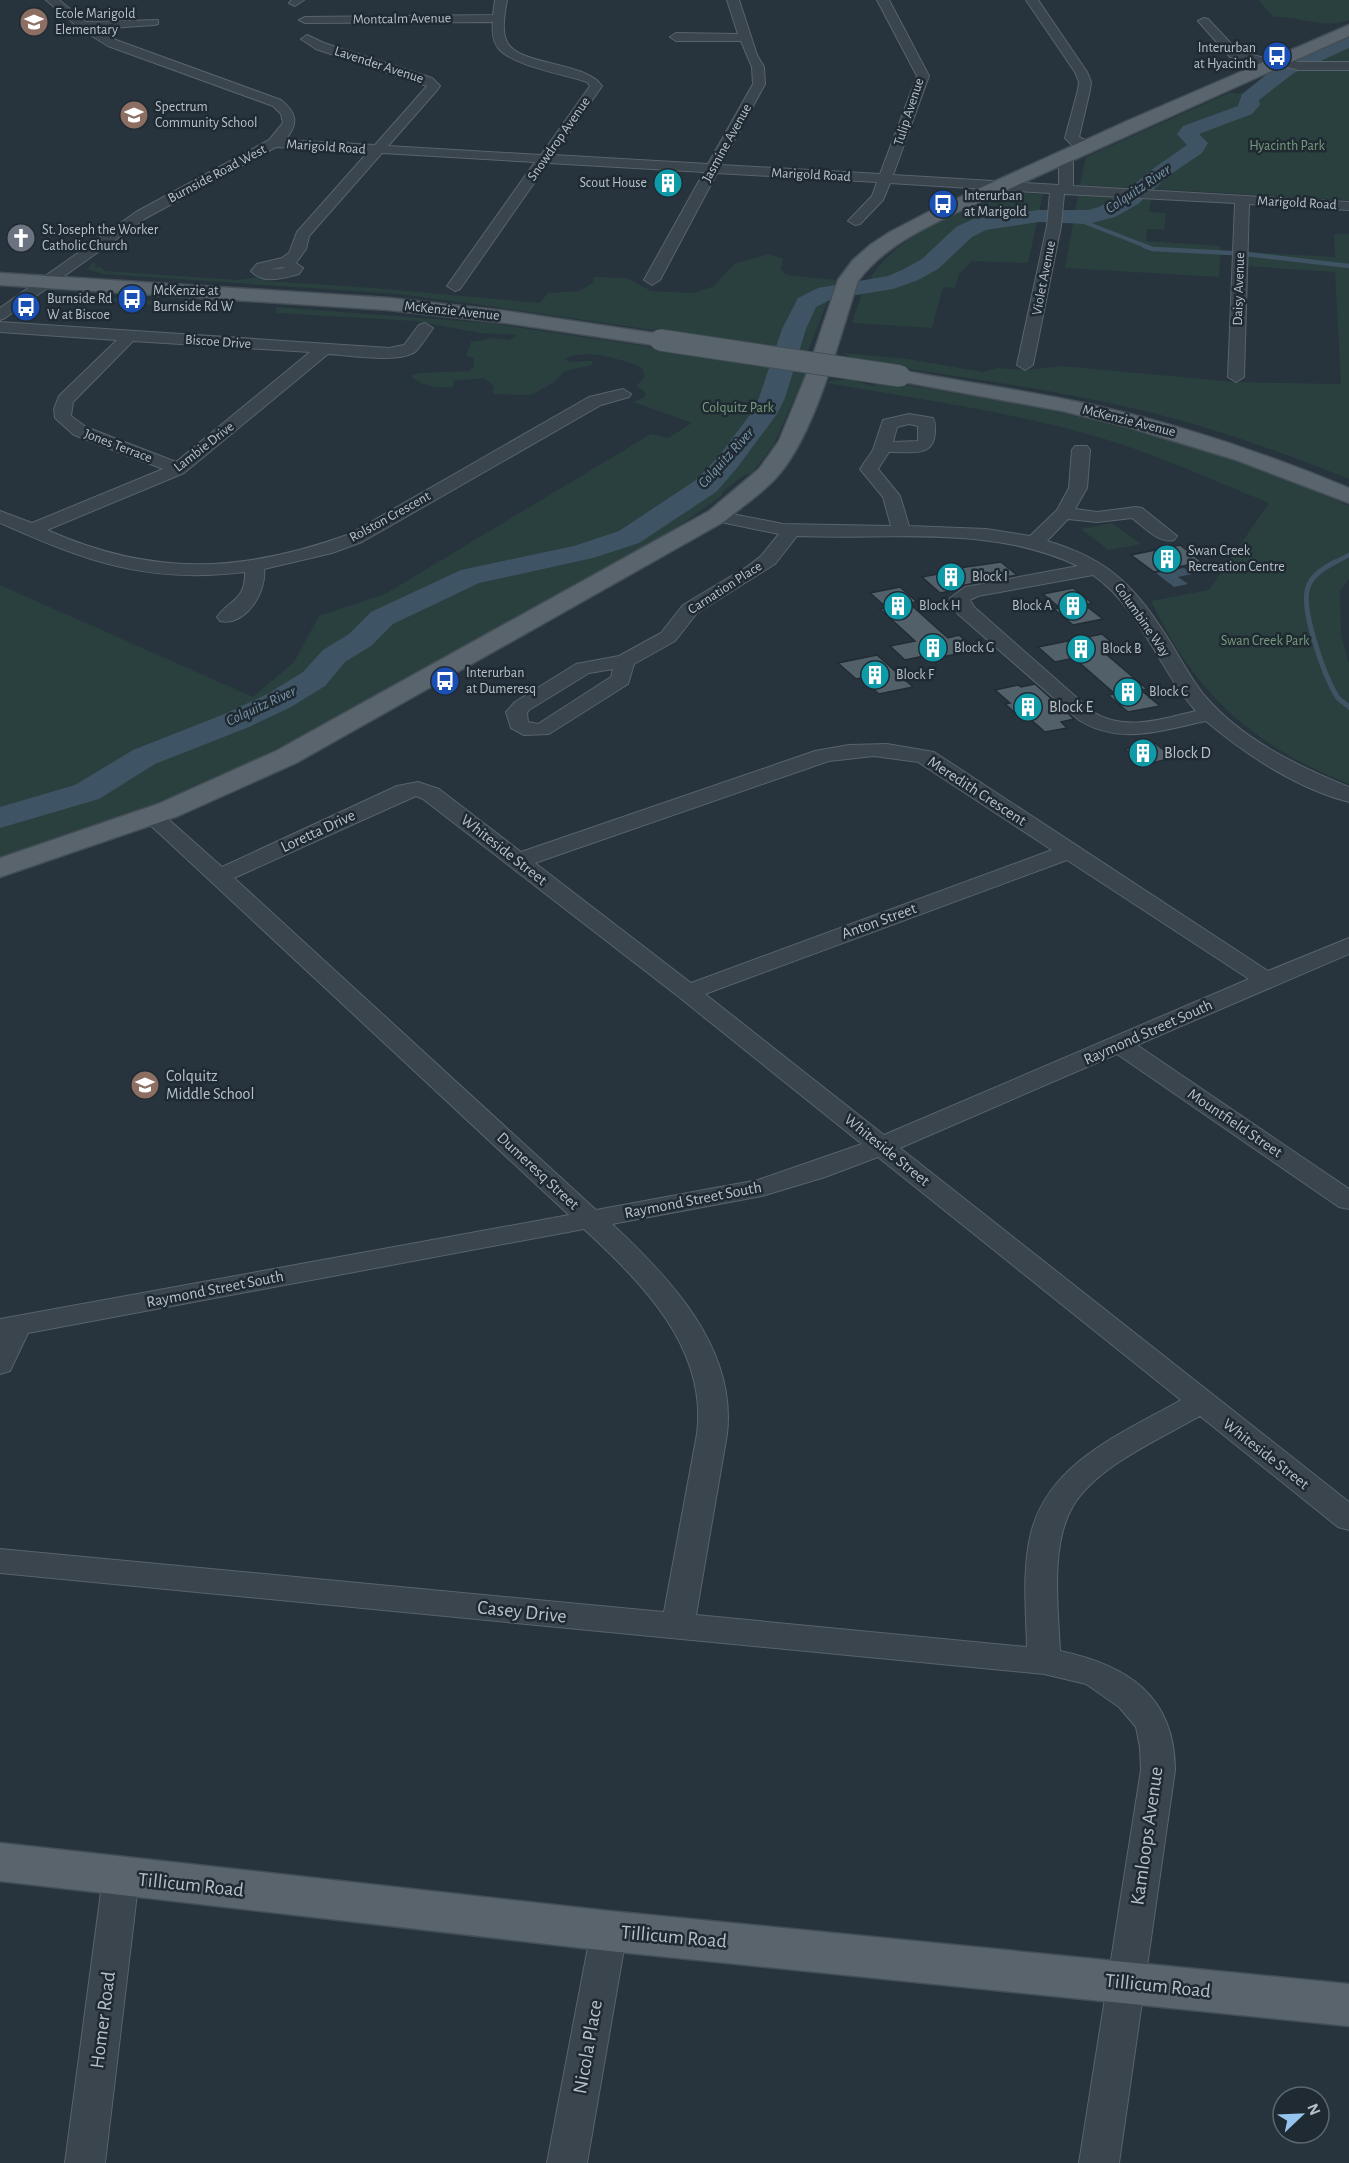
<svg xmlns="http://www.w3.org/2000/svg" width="1349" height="2163" font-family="'Alegreya Sans',sans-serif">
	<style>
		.green { fill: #2a403f }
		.water { fill: #3e5464 }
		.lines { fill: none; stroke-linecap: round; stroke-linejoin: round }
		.stream-far2 { stroke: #3e5464; stroke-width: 4 }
		.stream-far1 { stroke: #3e5464; stroke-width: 4.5 }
		.stream { stroke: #3e5464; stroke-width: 5 }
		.river { fill: #3e5464; fill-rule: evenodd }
		.building { fill: #52606a; stroke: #222c34; stroke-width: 1.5 }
		.minor-casing { stroke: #59636b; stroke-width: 2 }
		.major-casing { stroke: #444e56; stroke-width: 3 }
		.minor { fill: #3b454d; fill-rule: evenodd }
		.major { fill: #59646d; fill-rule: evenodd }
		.major-bridge-casing { stroke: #444e56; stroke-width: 23; stroke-linecap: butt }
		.major-bridge { stroke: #59646d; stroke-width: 21 }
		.labels { text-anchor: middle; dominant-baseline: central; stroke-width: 5; stroke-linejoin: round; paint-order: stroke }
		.far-poi-label { font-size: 14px; fill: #b7c0c8; stroke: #202a32; text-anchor: start }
		.far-street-label { font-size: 14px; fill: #b7c0c8; stroke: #202a32 }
		.far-park-label { font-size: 14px; fill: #779c7b; stroke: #202a32 }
		.far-water-label { font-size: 15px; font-style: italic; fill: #7a95a9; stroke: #202a32 }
		.poi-label { font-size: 16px; fill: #b7c0c8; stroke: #202a32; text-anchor: start }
		.street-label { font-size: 16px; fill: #b7c0c8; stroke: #202a32 }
		.near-street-label { font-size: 20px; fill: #b7c0c8; stroke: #202a32 }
	</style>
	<rect width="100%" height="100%" fill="#27333d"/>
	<g class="green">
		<path d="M1258 0H1349V20C1327 30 1298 16 1274 17Z"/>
		<polygon points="1349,40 1349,200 1080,185 1086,157 1229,93 1261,94 1262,79"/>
		<path d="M1007 192 1043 194 1028 263 972 261 959 274 955 288 943 287 932 328 852 323C857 308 861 293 869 280 898 233 959 213 1007 192Z"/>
		<polygon points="1078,196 1151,200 1149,212 1166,213 1164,230 1147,229 1146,241 1221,246 1219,277 1065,268"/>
		<path d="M1334 234H1349V479C1276 450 1204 424 1127 407 1038 387 947 375 857 361L843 353 908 359 983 372 997 368 1026 370 1062 366 1235 382 1341 384 1335 272 1244 266 1246 252 1335 257Z"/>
		<polygon points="769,254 783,259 781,269 786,275 836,280 807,353 497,307 398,294 103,274 87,269 94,261 96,268 100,267 105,271 239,280 263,276 270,278 267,281 373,288 540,303 548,293 579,291 594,282 593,277 627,278 651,291 694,293 714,286 734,264"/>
		<polygon points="68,295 159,301 156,305 48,297"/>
		<path d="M276 307 488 323 807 370 773 446 752 473 744 475 721 493 723 495 678 527 393 687 248 764 134 813 0 857V585L253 697 294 662 319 616 385 594 651 434 668 438 692 423 633 402 643 398 646 394 643 390 636 386 644 378 643 370 639 366C615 358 588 348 564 359L571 362 592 361V365L565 371 553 383 531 395 493 394 494 386 483 378 454 381 453 387C439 389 420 386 411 376L420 373 469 371 474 366V359L466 355 471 342 493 338 509 340 518 335 480 333 414 321 276 313Z"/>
		<path d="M836 380H853L873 386 876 385 860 380C899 383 938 390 977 397 1106 418 1230 454 1349 506V579L1340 591 1341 635 1349 664V784C1252 745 1196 695 1151 601L1209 590 1269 503C1207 478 1145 449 1080 432 998 410 912 398 828 383L829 381Z"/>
		<polygon points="1112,523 1141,544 1109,550 1081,529"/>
	</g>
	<polygon class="water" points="1184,568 1192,574 1178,577 1188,584 1174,587 1156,573"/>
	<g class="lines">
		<polyline class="stream-far2" points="1071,217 1148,247"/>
		<g class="stream-far1">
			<polyline points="1144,246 1153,249 1231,253"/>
			<polyline points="1246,254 1349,266"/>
			<polyline points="1332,564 1349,555"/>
		</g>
		<path class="stream" d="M1335 562C1324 568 1312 575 1308 587 1300 609 1325 678 1338 698 1341 701 1346 704 1349 707"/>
		<polygon class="river" points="1349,37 1349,48 1294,73 1259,100 1260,105 1252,114 1199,134 1208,143 1202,153 1168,176 1138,204 1115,217 1088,224 1038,222 986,230 972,237 938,269 918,280 893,289 832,299 816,307 806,329 785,398 777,414 737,468 716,492 639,543 593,558 479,583 393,624 371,646 345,662 325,686 291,707 249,727 155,764 99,799 0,828 0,807 75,785 133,750 227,713 269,693 303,672 323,650 349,634 371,612 461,570 574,546 619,531 696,480 719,456 752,412 759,398 782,329 798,298 818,288 888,276 902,270 922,259 956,227 973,219 1038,210 1088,210 1099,207 1122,194 1154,168 1187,145 1177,134 1183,126 1238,106 1242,94 1272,70 1307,53"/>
	</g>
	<g class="building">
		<polygon points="1180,545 1202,562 1154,572 1131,555"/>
		<polygon points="1001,562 1017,575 965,585 957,590 940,593 922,577 948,572 945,570"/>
		<polygon points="900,587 917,602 909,603 948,638 959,635 976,650 942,657 938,653 905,660 890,646 915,641 880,609 887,608 870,593"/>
		<polygon points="1073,588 1092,603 1085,605 1103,619 1073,625 1054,609 1060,608 1043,594"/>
		<polygon points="1102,634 1123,652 1107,655 1147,689 1141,690 1160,706 1128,712 1108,695 1115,694 1074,658 1055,662 1038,647"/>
		<polygon points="877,655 913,687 879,694 861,678 856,679 838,663"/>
		<polygon points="1035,684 1074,719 1061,722 1067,728 1045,732 1029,718 1022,719 1005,704 1010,703 995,690 1018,685 1021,687"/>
		<polygon points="1155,743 1173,758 1143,765 1125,749"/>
	</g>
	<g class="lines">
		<g class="minor-casing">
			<g id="minor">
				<path d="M46 0H59L86 22 158 20V24L154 25 96 29 116 40 281 100C297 113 299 124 285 140L375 145 427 86 316 49 301 39 307 35 324 43 432 78 440 86 438 89 388 146 541 155 590 86 587 82C564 74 514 66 499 49 492 41 492 31 493 22L305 23 299 20 305 17 493 15 495 0H507C505 12 501 30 507 42 519 66 585 61 602 86L554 155 708 164 753 84 752 67 741 41H676L670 37 676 33 738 34 727 0H739L757 55 764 67 765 84 721 165 880 174 917 76 877 0H889L929 76 893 175 1059 185V163L1051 159 1058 155 1071 158 1073 161V186L1349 202V210L1249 204 1244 377 1236 382 1228 377 1235 203 1064 194 1061 226 1033 365 1025 370 1017 365 1047 226 1050 193 890 183 883 200 860 224 855 225 848 221 872 196 877 182 717 173 660 280 652 285 644 280 704 172 548 163 460 289 455 291 447 286 535 162 382 153 309 236 306 249 296 263 303 268 299 274C283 278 264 285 251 271L257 264 282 258 289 253 297 232 368 152 276 147 146 218 5 318 0 320V308L136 212 269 140 283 123 281 114 273 106 108 46 79 28ZM282 267 285 268 268 270Z"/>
				<polygon points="292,0 304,0 295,6 289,3"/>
				<polygon points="1026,0 1038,0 1087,72 1091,82 1090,90 1079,137 1095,145 1093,148 1073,146 1065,138 1078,90 1079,82 1075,72"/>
				<polygon points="1204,18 1208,19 1238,51 1272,60 1278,57 1299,62 1349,62 1349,70 1299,70 1278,65 1272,68 1230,57 1198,21"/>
				<path d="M0 322 389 348 404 345 419 325 425 323 433 328C428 335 422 345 416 351 402 364 347 355 328 354L184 473 47 530C153 577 242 573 350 534L589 397 623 389 631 394 629 397 601 405 362 542 332 553 264 569C267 591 246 627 220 621L217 617C230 599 246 600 245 572 147 584 88 562 0 523V511L32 523 163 469 74 435 55 418 54 409 59 396 117 340 0 332ZM133 341 310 352 176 462 86 427 71 416 73 402Z"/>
				<path d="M909 414 933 418C936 424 935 427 935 432 934 459 909 451 889 452L878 469 900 496 909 526 986 529 1030 536 1057 510 1069 488 1072 450 1075 446H1087L1090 450 1087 488 1075 509 1097 512 1136 507 1142 508 1177 536 1174 540C1159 544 1144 527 1132 518L1097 522 1068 519 1047 541C1112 560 1137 589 1172 645 1182 662 1192 680 1204 695 1241 739 1297 766 1349 787V802C1298 789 1246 755 1206 721 1162 730 1120 746 1079 720L958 614 950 598 965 587 1078 566C990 524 891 540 797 536L775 564 697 613 675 641 634 664 628 684 549 734 524 735 511 728 506 712 515 702 576 664 619 656 661 633 683 605 748 566 761 556 779 534 711 520 708 516 711 512 717 511 783 524 891 526 883 497 860 469 873 450 883 420ZM909 424 918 426V441L893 442 897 427ZM1093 575C1141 609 1158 668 1196 711 1162 719 1126 732 1093 712L974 607 970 600 978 596ZM613 669 611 677 538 724 528 722 527 713 529 710 589 673Z"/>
				<path d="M887 744 934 752 1268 971 1349 938V954L1137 1045 1349 1189V1209L1339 1207 1117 1054 900 1148 1349 1502V1530L1338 1527 1200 1416C1160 1439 1097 1466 1073 1506 1050 1544 1058 1608 1060 1651 1127 1665 1175 1696 1175 1770L1119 2163H1079L1141 1770 1140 1747 1136 1727 1119 1707 1086 1684 1044 1674 0 1573V1549L664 1612 697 1434C708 1348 642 1283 584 1229L28 1333 10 1371 0 1374V1319L569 1215 160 834 140 816 143 811 151 809 159 811 222 867 397 786 418 782 439 789 521 852 815 751 849 745ZM874 756 918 762 1052 850 691 983 535 863 829 761ZM416 796 423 799 679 997 862 1144 758 1180 596 1210 234 878ZM1067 860 1249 979 884 1135 705 994ZM878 1157 1181 1400C1123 1433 1049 1462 1031 1533 1022 1570 1026 1609 1027 1647L696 1615 727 1434C737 1348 670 1278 612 1224L762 1196 825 1177Z"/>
				<polygon points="121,1862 134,1866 139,1877 105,2163 65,2163 103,1877 108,1866"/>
				<polygon points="609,1916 622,1920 627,1931 587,2163 547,2163 591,1931 596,1920"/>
			</g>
		</g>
		<g class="major-casing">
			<g id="major">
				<path d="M1349 25V36L949 216C915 233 881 250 858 281 839 338 815 437 775 479 760 495 741 507 725 521L296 763 178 816 0 877V858L158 804 276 751 709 511 759 469 779 441 807 373 838 280 853 260 870 245 890 232 936 208 1127 121Z"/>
				<polygon points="0,273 389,298 506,311 660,334 667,336 670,340 667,344 660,346 506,323 389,310 0,285"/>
				<path d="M900 370C966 383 1032 391 1097 406 1184 426 1267 454 1349 488V503L1236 460 1128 427 1062 411 893 380 889 376 893 372Z"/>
				<polygon points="0,1843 609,1911 1349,1984 1349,2026 609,1951 0,1881"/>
			</g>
		</g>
		<use href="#minor" class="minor"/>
		<use href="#major" class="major"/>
		<g class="major-bridge-casing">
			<polyline id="major-bridge" points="660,340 900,376"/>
		</g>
		<use href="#major-bridge" class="major-bridge"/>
	</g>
	<defs>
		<g id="school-disc" transform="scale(1.5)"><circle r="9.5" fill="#8d6e63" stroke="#202a32"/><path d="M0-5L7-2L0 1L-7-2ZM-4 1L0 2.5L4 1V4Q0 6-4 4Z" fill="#fff"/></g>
		<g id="bus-disc" transform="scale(1.5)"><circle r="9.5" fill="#1a4fb4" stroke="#202a32"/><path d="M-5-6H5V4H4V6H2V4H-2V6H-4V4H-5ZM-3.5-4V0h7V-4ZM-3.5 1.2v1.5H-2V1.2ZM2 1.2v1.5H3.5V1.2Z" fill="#fff"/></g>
		<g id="building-disc" transform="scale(1.5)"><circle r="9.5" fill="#0f9aa8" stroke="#202a32"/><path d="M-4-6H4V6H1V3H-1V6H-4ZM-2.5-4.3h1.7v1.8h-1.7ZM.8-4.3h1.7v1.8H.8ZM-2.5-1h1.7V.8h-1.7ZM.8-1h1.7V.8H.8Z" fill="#fff"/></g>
		<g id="church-disc" transform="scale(1.5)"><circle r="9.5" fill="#6b7280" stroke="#202a32"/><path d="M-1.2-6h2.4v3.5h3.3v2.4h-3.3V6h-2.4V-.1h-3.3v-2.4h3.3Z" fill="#fff"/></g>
	</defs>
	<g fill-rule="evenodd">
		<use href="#school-disc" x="34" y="22"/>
		<use href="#bus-disc" x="1277" y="56"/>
		<use href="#school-disc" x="134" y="115"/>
		<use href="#building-disc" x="668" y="183"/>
		<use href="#bus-disc" x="943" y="204"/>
		<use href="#church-disc" x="21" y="238"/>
		<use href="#bus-disc" x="132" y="299"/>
		<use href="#bus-disc" x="26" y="307"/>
		<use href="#building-disc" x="1167" y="559"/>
		<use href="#building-disc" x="951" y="577"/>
		<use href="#building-disc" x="898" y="606"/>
		<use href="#building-disc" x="1073" y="606"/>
		<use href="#building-disc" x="933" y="648"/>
		<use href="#building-disc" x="1081" y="649"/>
		<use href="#building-disc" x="875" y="675"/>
		<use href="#bus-disc" x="445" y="681"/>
		<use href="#building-disc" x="1128" y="692"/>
		<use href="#building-disc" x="1028" y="707"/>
		<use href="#building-disc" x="1143" y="753"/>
		<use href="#school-disc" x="145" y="1085"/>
	</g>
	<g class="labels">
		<g class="far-poi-label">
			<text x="55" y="14">Ecole Marigold<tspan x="55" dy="16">Elementary</tspan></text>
			<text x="1256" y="48" text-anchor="end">Interurban<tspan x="1256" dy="16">at Hyacinth</tspan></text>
			<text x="155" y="107">Spectrum<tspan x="155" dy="16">Community School</tspan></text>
			<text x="647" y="183" text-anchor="end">Scout House</text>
			<text x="964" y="196">Interurban<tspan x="964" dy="16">at Marigold</tspan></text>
			<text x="42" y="230">St. Joseph the Worker<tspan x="42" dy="16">Catholic Church</tspan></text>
			<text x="153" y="291">McKenzie at<tspan x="153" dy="16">Burnside Rd W</tspan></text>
			<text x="47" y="299">Burnside Rd<tspan x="47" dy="16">W at Biscoe</tspan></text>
			<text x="1188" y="551">Swan Creek<tspan x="1188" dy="16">Recreation Centre</tspan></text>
			<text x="972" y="577">Block I</text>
			<text x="919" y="606">Block H</text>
			<text x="1052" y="606" text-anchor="end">Block A</text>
			<text x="954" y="648">Block G</text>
			<text x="1102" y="649">Block B</text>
			<text x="466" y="673">Interurban<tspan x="466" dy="16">at Dumeresq</tspan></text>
			<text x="896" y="675">Block F</text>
			<text x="1149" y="692">Block C</text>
		</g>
		<g class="far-street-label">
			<text transform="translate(402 19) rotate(-1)">Montcalm Avenue</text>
			<text transform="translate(379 65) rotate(18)">Lavender Avenue</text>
			<text transform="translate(909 112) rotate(-72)">Tulip Avenue</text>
			<text transform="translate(559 139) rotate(-55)">Snowdrop Avenue</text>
			<text transform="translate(727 143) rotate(-61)">Jasmine Avenue</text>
			<text transform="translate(326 147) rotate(4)">Marigold Road</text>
			<text transform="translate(217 174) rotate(-28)">Burnside Road West</text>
			<text transform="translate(811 175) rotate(3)">Marigold Road</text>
			<text transform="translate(1297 203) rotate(3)">Marigold Road</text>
			<text transform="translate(1044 278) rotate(-79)">Violet Avenue</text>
			<text transform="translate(1239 289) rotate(-88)">Daisy Avenue</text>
			<text transform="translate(452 311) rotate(6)">McKenzie Avenue</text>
			<text transform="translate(218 342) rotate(4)">Biscoe Drive</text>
			<text transform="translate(1129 421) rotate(14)">McKenzie Avenue</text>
			<text transform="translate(118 446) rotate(21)">Jones Terrace</text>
			<text transform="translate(204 447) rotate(-38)">Lambie Drive</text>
			<text transform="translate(390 517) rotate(-29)">Rolston Crescent</text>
			<text transform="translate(725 588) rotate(-33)">Carnation Place</text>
			<text transform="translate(1142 620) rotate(55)">Columbine Way</text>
		</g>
		<g class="far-park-label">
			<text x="1287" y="146">Hyacinth Park</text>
			<text x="738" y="408">Colquitz Park</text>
			<text x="1265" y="641">Swan Creek Park</text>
		</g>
		<g class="far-water-label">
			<text transform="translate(1138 189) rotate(-34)">Colquitz River</text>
			<text transform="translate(726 458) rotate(-48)">Colquitz River</text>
			<text transform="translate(261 706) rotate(-25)">Colquitz River</text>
		</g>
		<g class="poi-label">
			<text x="1049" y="707">Block E</text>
			<text x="1164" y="753">Block D</text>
			<text x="166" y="1076">Colquitz<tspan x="166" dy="18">Middle School</tspan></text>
		</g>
		<g class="street-label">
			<text transform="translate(977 791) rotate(33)">Meredith Crescent</text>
			<text transform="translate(318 831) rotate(-25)">Loretta Drive</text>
			<text transform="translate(504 850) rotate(38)">Whiteside Street</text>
			<text transform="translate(879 921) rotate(-20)">Anton Street</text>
			<text transform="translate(1148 1032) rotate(-24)">Raymond Street South</text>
			<text transform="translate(1235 1123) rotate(34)">Mountfield Street</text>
			<text transform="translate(887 1150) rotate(39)">Whiteside Street</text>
			<text transform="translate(538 1171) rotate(43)">Dumeresq Street</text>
			<text transform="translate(693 1200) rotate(-11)">Raymond Street South</text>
			<text transform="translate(215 1289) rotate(-11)">Raymond Street South</text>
			<text transform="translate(1266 1454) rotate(38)">Whiteside Street</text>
		</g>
		<g class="near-street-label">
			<text transform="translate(522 1612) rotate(6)">Casey Drive</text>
			<text transform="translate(1147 1836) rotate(-82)">Kamloops Avenue</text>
			<text transform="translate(191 1885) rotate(6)">Tillicum Road</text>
			<text transform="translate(674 1937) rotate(5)">Tillicum Road</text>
			<text transform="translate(1158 1986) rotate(6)">Tillicum Road</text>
			<text transform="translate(103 2020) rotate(-83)">Homer Road</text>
			<text transform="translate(588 2047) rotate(-80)">Nicola Place</text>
		</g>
	</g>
	<g transform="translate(1301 2115) rotate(67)"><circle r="28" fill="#202a32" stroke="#5c666e" stroke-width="1.5"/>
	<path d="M0-4.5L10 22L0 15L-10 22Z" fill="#95c4ef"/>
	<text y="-9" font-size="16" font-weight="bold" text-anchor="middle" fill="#b7c0c8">N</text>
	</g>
</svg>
